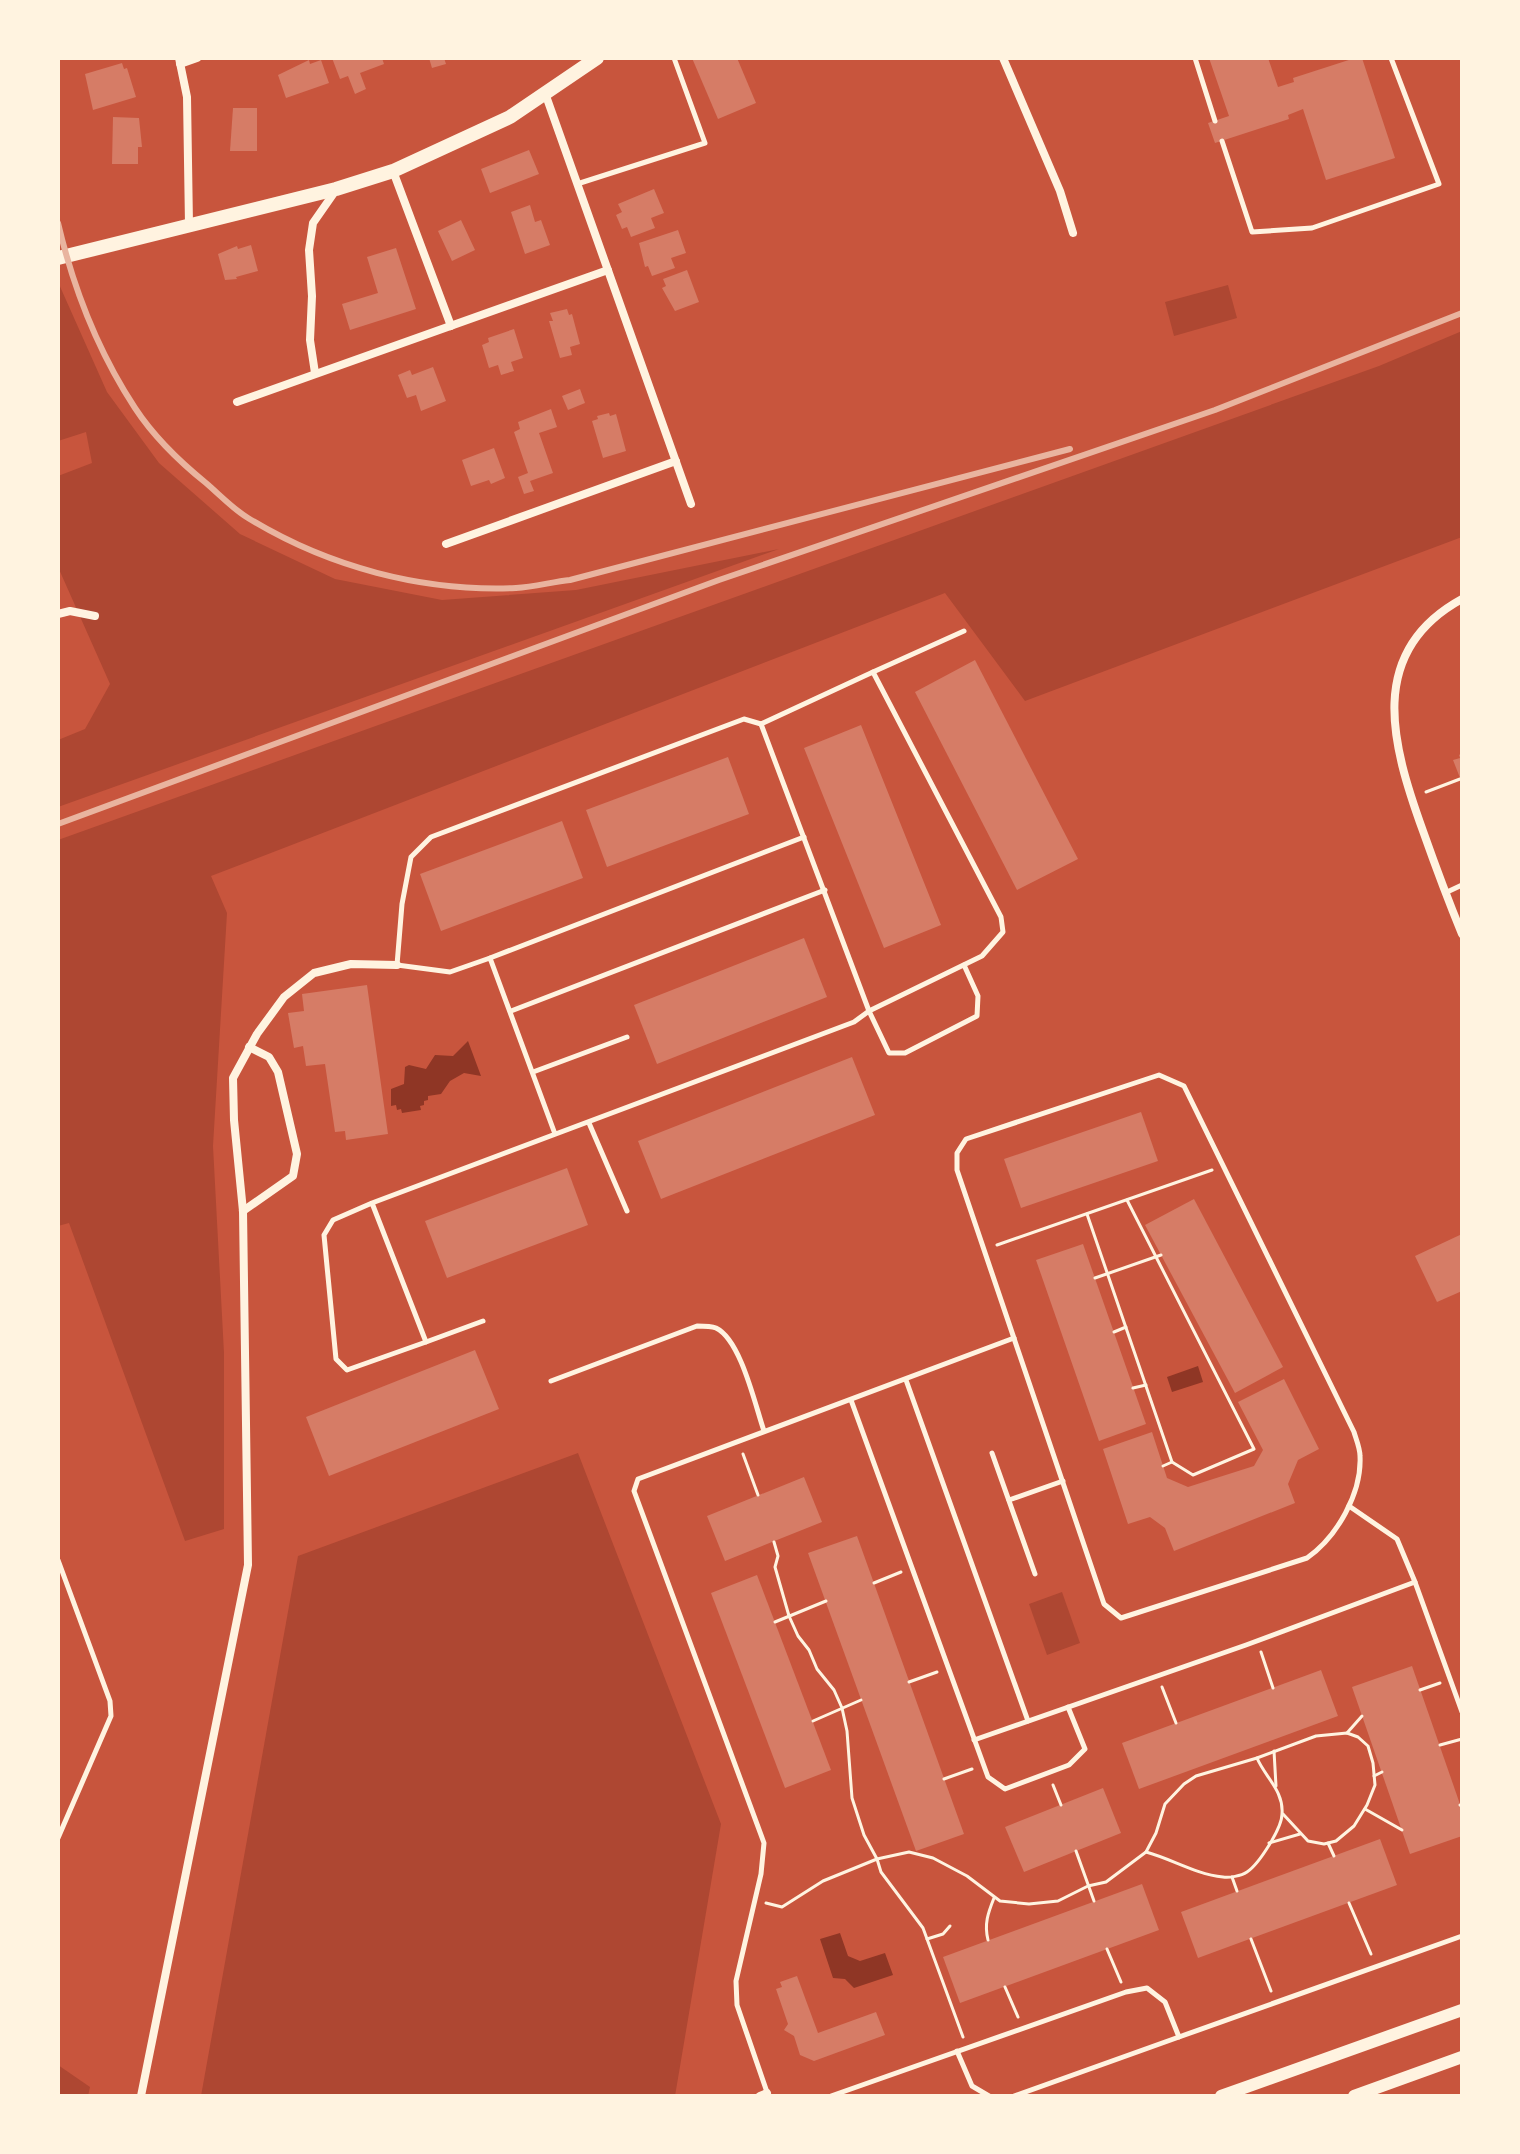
<svg xmlns="http://www.w3.org/2000/svg" width="1520" height="2154" font-family="Roboto,sans-serif">
	<style>
		.green { fill: #ae4732 }
		.water { fill: #8f3625 }
		.building { fill: #d67c66 }
		.lines { fill: none; stroke-linecap: round; stroke-linejoin: round }
		.path { stroke: #fff3e0; stroke-width: 3 }
		.service { stroke: #fff3e0; stroke-width: 5 }
		.minor { stroke: #fff3e0; stroke-width: 8 }
		.tertiary { stroke: #fff3e0; stroke-width: 12 }
		.secondary { stroke: #fff3e0; stroke-width: 14 }
		.rail { stroke: #e9b49f; stroke-width: 6 }
	</style>
	<rect width="100%" height="100%" fill="#c8553d"/>
	<g class="green">
		<polygon points="58,282 107,392 159,463 240,534 335,579 442,600 576,590 779,549 58,807 58,740 85,729 110,684 58,567 58,476 92,463 86,432 58,441"/>
		<polygon points="1228,285 1237,318 1174,336 1165,302"/>
		<polygon points="1462,331 1462,537 1025,701 945,593 211,876 227,913 213,1146 224,1353 224,1529 185,1541 69,1223 58,1226 58,840 1379,366"/>
		<polygon points="578,1453 721,1824 675,2096 201,2096 298,1556"/>
		<polygon points="1062,1592 1080,1643 1047,1655 1029,1604"/>
		<polygon points="58,2065 90,2087 88,2096 58,2096"/>
	</g>
	<g class="water">
		<polygon points="468,1041 481,1076 464,1073 450,1081 441,1094 428,1096 428,1100 424,1101 424,1105 420,1106 421,1110 402,1113 401,1109 397,1110 396,1105 391,1106 391,1089 404,1084 405,1067 409,1065 426,1069 435,1055 453,1056"/>
		<polygon points="1198,1366 1203,1382 1172,1392 1167,1377"/>
		<polygon points="840,1933 848,1956 860,1961 885,1953 893,1975 854,1988 845,1979 833,1978 820,1939"/>
	</g>
	<g class="building">
		<polygon points="332,58 382,58 384,64 360,73 366,89 355,94 348,76 340,79"/>
		<polygon points="429,58 444,58 446,64 432,68"/>
		<polygon points="692,58 737,58 756,103 718,119"/>
		<polygon points="1209,58 1268,58 1278,87 1294,82 1293,78 1355,58 1362,58 1395,158 1326,180 1303,109 1288,115 1289,119 1215,143 1208,123 1229,116"/>
		<polygon points="309,60 310,64 321,60 329,83 286,98 278,75"/>
		<polygon points="122,63 124,69 127,68 136,97 93,110 85,74"/>
		<polygon points="233,108 257,108 257,151 230,151"/>
		<polygon points="113,117 139,118 142,147 138,147 138,164 112,164"/>
		<polygon points="529,150 539,174 490,193 481,169"/>
		<polygon points="654,189 664,213 651,218 655,228 631,237 627,227 622,229 616,215 622,212 618,204"/>
		<polygon points="530,205 535,222 541,220 550,245 525,254 511,212"/>
		<polygon points="461,220 475,250 452,261 438,231"/>
		<polygon points="678,230 686,253 671,258 675,268 652,276 648,266 645,267 639,243"/>
		<polygon points="251,245 258,271 236,277 237,279 225,280 218,254 237,246 238,249"/>
		<polygon points="396,248 416,309 350,330 342,304 378,293 367,257"/>
		<polygon points="687,270 699,302 675,311 662,288 666,286 663,279"/>
		<polygon points="567,309 569,315 572,314 580,344 570,347 572,355 560,358 549,321 553,321 550,313"/>
		<polygon points="514,329 523,358 511,362 514,371 501,375 498,365 489,368 482,345 489,342 488,338"/>
		<polygon points="433,367 446,401 421,411 416,395 407,398 398,375 410,370 412,375"/>
		<polygon points="580,389 585,403 568,410 562,396"/>
		<polygon points="551,409 557,427 539,433 553,473 530,481 534,491 524,494 518,477 528,473 514,432 520,429 518,422"/>
		<polygon points="609,413 610,416 616,414 626,451 603,458 592,421 598,419 597,416"/>
		<polygon points="494,448 505,478 491,484 489,480 471,486 462,460"/>
		<polygon points="975,660 1078,859 1017,890 915,692"/>
		<polygon points="861,725 941,925 884,948 804,748"/>
		<polygon points="1462,753 1462,783 1453,760 1460,758 1459,755"/>
		<polygon points="728,757 749,814 607,867 586,810"/>
		<polygon points="562,821 583,878 441,931 420,874"/>
		<polygon points="804,938 827,997 657,1064 634,1005"/>
		<polygon points="367,985 388,1134 346,1140 345,1131 335,1132 325,1064 306,1066 303,1046 294,1048 288,1013 304,1011 302,994"/>
		<polygon points="852,1057 875,1115 661,1199 638,1141"/>
		<polygon points="1141,1112 1158,1161 1021,1208 1004,1159"/>
		<polygon points="567,1168 588,1225 447,1278 425,1221"/>
		<polygon points="1194,1199 1283,1367 1235,1393 1145,1225"/>
		<polygon points="1462,1234 1462,1291 1437,1302 1415,1256"/>
		<polygon points="1083,1244 1146,1424 1099,1441 1036,1260"/>
		<polygon points="475,1350 499,1409 329,1476 306,1417"/>
		<polygon points="1284,1379 1319,1449 1298,1460 1288,1484 1295,1503 1174,1551 1165,1528 1150,1517 1128,1524 1103,1449 1152,1432 1167,1478 1188,1487 1254,1466 1263,1450 1238,1402"/>
		<polygon points="804,1477 822,1522 725,1561 707,1516"/>
		<polygon points="857,1536 964,1834 916,1851 808,1553"/>
		<polygon points="757,1575 831,1770 785,1788 711,1593"/>
		<polygon points="1412,1666 1462,1810 1462,1836 1410,1854 1352,1687"/>
		<polygon points="1321,1670 1338,1716 1139,1789 1122,1743"/>
		<polygon points="1103,1788 1121,1833 1024,1872 1005,1827"/>
		<polygon points="1380,1839 1397,1885 1198,1958 1181,1912"/>
		<polygon points="1142,1884 1159,1930 960,2003 943,1957"/>
		<polygon points="797,1976 818,2033 876,2012 885,2035 814,2061 800,2055 794,2036 784,2030 788,2024 776,1989 782,1987 780,1982"/>
	</g>
	<g class="lines">
		<g class="path">
			<polyline points="1426,792 1460,779"/>
			<polyline points="1087,1214 1172,1462 1193,1475 1254,1449 1127,1200"/>
			<polyline points="997,1245 1212,1170"/>
			<polyline points="1095,1278 1161,1255"/>
			<polyline points="1114,1332 1126,1327"/>
			<polyline points="1133,1388 1146,1385"/>
			<polyline points="743,1454 758,1495"/>
			<polyline points="1163,1466 1172,1462"/>
			<polyline points="774,1542 778,1556 775,1567 789,1616 798,1636 809,1650 817,1669 834,1690 842,1708 847,1731 852,1798 864,1835 877,1859 881,1872 923,1928 963,2037"/>
			<polyline points="874,1583 901,1572"/>
			<polyline points="775,1622 826,1601"/>
			<polyline points="1261,1652 1273,1688"/>
			<polyline points="909,1682 937,1672"/>
			<polyline points="1162,1687 1176,1723"/>
			<polyline points="1420,1690 1440,1683"/>
			<polyline points="58,1694 58,1713"/>
			<polyline points="813,1721 861,1700"/>
			<polyline points="1347,1733 1362,1716"/>
			<polyline points="1440,1745 1462,1739"/>
			<polyline points="1274,1751 1276,1786"/>
			<polyline points="1374,1776 1382,1772"/>
			<polyline points="944,1779 972,1769"/>
			<polyline points="1053,1785 1061,1805"/>
			<polyline points="1460,1805 1462,1804"/>
			<polyline points="1365,1809 1402,1830"/>
			<polyline points="1269,1843 1300,1834"/>
			<polyline points="1328,1843 1334,1856"/>
			<polyline points="1076,1851 1094,1901"/>
			<path d="M1146 1852C1172 1859 1195 1874 1223 1877 1229 1878 1241 1876 1247 1872 1259 1864 1282 1828 1282 1814 1284 1791 1265 1777 1257 1758"/>
			<polyline points="1232,1877 1237,1891"/>
			<polyline points="766,1903 782,1907 823,1881 877,1859 909,1852 933,1858 967,1876 1000,1901 1029,1904 1058,1901 1088,1886 1106,1882 1146,1852 1156,1833 1165,1804 1184,1784 1196,1776 1257,1758 1316,1736 1347,1733 1358,1737 1368,1746 1373,1763 1375,1785 1367,1805 1354,1826 1336,1841 1324,1844 1308,1841 1283,1814"/>
			<polyline points="1349,1903 1371,1954"/>
			<polyline points="927,1939 943,1934 950,1926"/>
			<polyline points="1251,1939 1271,1991"/>
			<path d="M988 1940C984 1924 988 1913 994 1898"/>
			<polyline points="1107,1949 1121,1982"/>
			<polyline points="1005,1987 1018,2017"/>
		</g>
		<g class="service">
			<polyline points="1195,58 1215,121"/>
			<polyline points="1222,141 1252,232 1312,228 1439,184 1391,58"/>
			<polyline points="577,184 705,143 674,58"/>
			<polyline points="873,672 964,631"/>
			<polyline points="761,724 869,1011 889,1053 905,1053 977,1016 978,996 964,965"/>
			<polyline points="1445,893 1462,885"/>
			<polyline points="490,958 804,837"/>
			<polyline points="511,1011 825,890"/>
			<polyline points="533,1072 627,1037"/>
			<path d="M1159 1075 1184 1086 1354 1432C1356 1439 1360 1448 1360 1456 1362 1493 1337 1537 1307 1558L1121 1618 1104 1604 957 1170V1153L966 1139Z"/>
			<polyline points="589,1123 627,1211"/>
			<polyline points="372,1203 426,1342 347,1370 336,1359 324,1235 333,1220 372,1203 854,1022 869,1011 982,956 1003,932 1001,917 873,672 761,724 744,719 431,837 411,857 402,904 397,965 450,972 490,958 555,1134"/>
			<polyline points="426,1342 483,1321"/>
			<polyline points="906,1380 1028,1721"/>
			<path d="M551 1381 697 1326C703 1326 711 1326 716 1328 741 1340 755 1405 764 1431"/>
			<polyline points="851,1400 988,1777 1005,1789 1069,1765 1085,1749 1068,1707"/>
			<polyline points="992,1453 1035,1574"/>
			<polyline points="1009,1500 1063,1481"/>
			<polyline points="1349,1506 1397,1539 1415,1582"/>
			<polyline points="58,1560 110,1701 111,1716 58,1838"/>
			<polyline points="974,1740 1246,1645 1415,1582 1462,1712"/>
			<polyline points="957,2051 972,2086 989,2096"/>
			<polyline points="768,2095 737,2005 736,1981 761,1874 764,1843 634,1491 638,1479 1014,1338"/>
			<polyline points="831,2096 1126,1992 1147,1988 1165,2002 1179,2037 1462,1936"/>
			<polyline points="1014,2096 1179,2037"/>
		</g>
		<g class="minor">
			<polyline points="179,58 187,97 189,225"/>
			<polyline points="1003,58 1060,191 1073,233"/>
			<polyline points="180,64 197,58"/>
			<polyline points="545,93 691,504"/>
			<polyline points="393,171 451,326"/>
			<polyline points="315,373 310,340 312,296 309,250 313,223 336,190"/>
			<polyline points="237,402 608,270"/>
			<polyline points="446,544 676,461"/>
			<path d="M1462 599C1365 652 1392 745 1423 831 1435 865 1448 900 1462 934"/>
			<polyline points="58,614 70,611 95,616"/>
			<polyline points="243,1211 293,1176 297,1154 278,1072 269,1057 249,1047"/>
			<polyline points="141,2096 248,1565 243,1211 234,1120 233,1078 257,1034 284,997 314,973 351,964 397,965"/>
			<polyline points="760,2096 767,2093"/>
		</g>
		<g class="tertiary">
			<polyline points="1221,2096 1462,2010"/>
			<polyline points="1354,2096 1462,2057"/>
		</g>
		<polyline class="secondary" points="58,258 336,189 393,171 510,117 597,58"/>
		<g class="rail">
			<path d="M58 223C73 287 99 353 135 408 154 437 180 462 206 483 220 495 233 509 248 518 328 567 422 592 516 588 534 587 552 582 570 580L1070 449"/>
			<polyline points="58,824 719,580 1215,410 1462,313"/>
		</g>
	</g>
	<rect width="1520" height="2154" fill="none" stroke="#fff3e0" stroke-width="120"/>
</svg>
